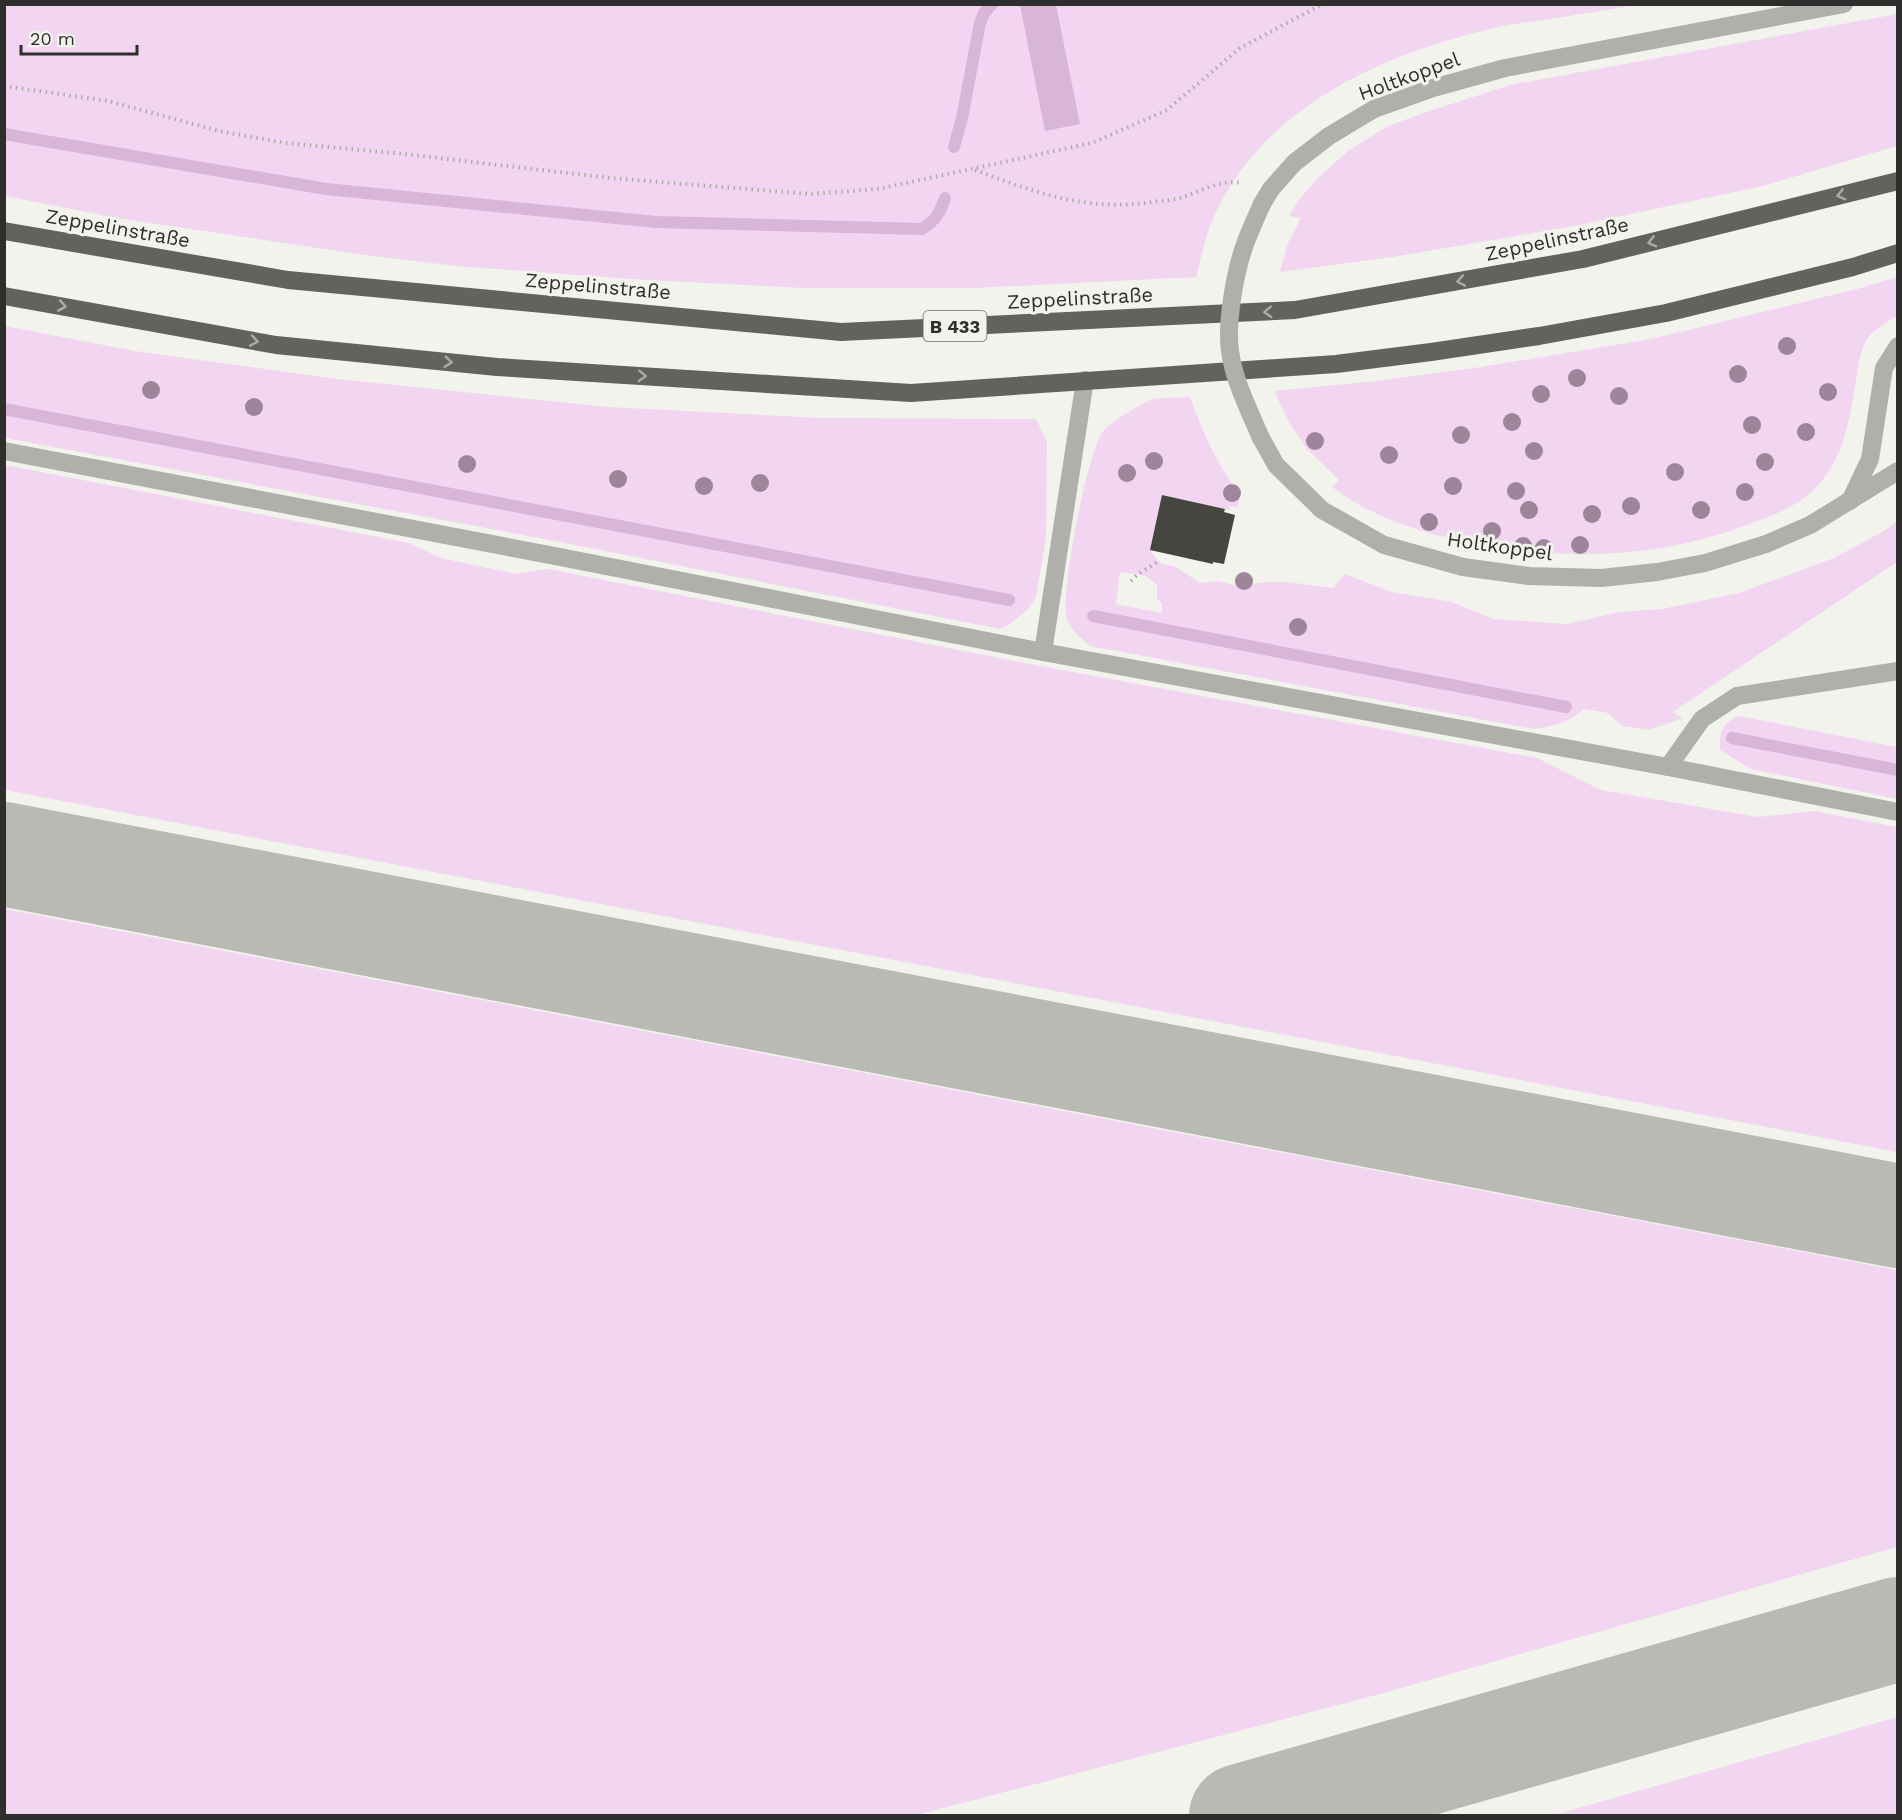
<svg xmlns="http://www.w3.org/2000/svg" width="1902" height="1820" font-family="'Work Sans',sans-serif">
	<style>
		.green { fill: #f2d5f1; fill-rule: evenodd }
		.water { fill: #d9b5d7 }
		.lines { fill: none; stroke-linecap: round; stroke-linejoin: round }
		.stream { stroke: #d9b5d7; stroke-width: 12 }
		.taxiway { stroke: #b9bab4; stroke-width: 104 }
		.building { fill: #454640 }
		.path { stroke: #acada8; stroke-width: 4; stroke-dasharray: 1.5 4.5; stroke-linecap: butt }
		.minor { stroke: #afafac; stroke-width: 18 }
		.highway { stroke: #63635d; stroke-width: 18 }
		.minor-bridge { stroke: #afafac; stroke-width: 18 }
		.tree { fill: #9d859a }
		.oneway { stroke: #aaaba4 }
		.labels { text-anchor: middle; dominant-baseline: central; stroke-width: 6; stroke-linejoin: round; paint-order: stroke }
		.shield { fill: #f2f3ec; stroke: #696966; stroke-width: 1.5 }
		.shield-label { font-size: 18px; font-weight: bold; fill: #2e2e2c }
		.street-label { font-size: 20px; fill: #2e2e2c; stroke: #f2f3ec }
	</style>
	<rect width="100%" height="100%" fill="#f2f3ec"/>
	<g class="green">
		<path d="M4 5H1638C1606 10 1575 15 1544 20 1527 22 1510 24 1494 28 1384 54 1268 104 1216 212 1206 232 1202 255 1196 277L975 288H803L630 279 456 266 365 255 117 218 5 196Z"/>
		<polygon points="1897,14 1897,146 1763,186 1574,226 1393,257 1280,272 1287,245 1301,218 1289,216 1298,201 1317,179 1348,151 1388,126 1424,113 1510,85"/>
		<path d="M1897 277V316C1888 322 1875 328 1868 338 1860 349 1858 367 1856 381 1849 419 1846 451 1821 482 1803 505 1773 515 1747 525 1659 558 1571 561 1479 544 1439 537 1399 526 1363 507 1352 501 1342 494 1332 487L1339 480 1307 449 1289 422 1274 391 1376 381 1481 367 1651 339 1857 289Z"/>
		<polygon points="5,326 135,351 337,379 608,407 822,418 1036,419 1047,442 1046,539 1036,597 1028,609 1010,624 1000,629 555,541 5,438"/>
		<path d="M1190 397C1202 432 1218 465 1240 495L1238 508 1230 506 1229 510 1163 495 1150 550 1160 563 1176 567 1200 583 1218 581 1237 586 1268 582H1287L1333 588 1345 574 1392 592 1452 602 1493 619 1567 624 1620 612 1662 609 1739 593 1834 558 1884 531 1897 521V562L1673 712 1683 718 1649 730 1622 726 1608 713 1584 709C1567 723 1555 726 1533 729L1090 646C1081 638 1071 631 1067 619 1059 597 1088 450 1103 431 1111 422 1142 403 1153 399 1165 397 1179 398 1190 397ZM1120 572 1146 576 1157 585V599L1162 603V613L1116 604Z"/>
		<polygon points="5,465 409,543 441,558 516,574 548,569 1035,665 1537,758 1601,790 1758,817 1815,811 1897,827 1897,1152 5,790"/>
		<path d="M1739 716 1897 747V799L1751 769 1720 750C1719 732 1722 723 1739 716Z"/>
		<polygon points="5,909 1897,1270 1897,1547 1380,1694 917,1815 5,1815"/>
		<polygon points="1897,1717 1897,1815 1554,1815"/>
	</g>
	<polygon class="water" points="1020,5 1056,5 1080,124 1045,131"/>
	<g class="lines">
		<g class="stream">
			<path d="M4 134 326 189 656 222 922 229C935 221 940 213 945 198"/>
			<polyline points="954,147 962,118 980,23 984,13 992,4"/>
			<polyline points="4,409 1009,600"/>
			<polyline points="1093,616 1566,707"/>
			<polyline points="1732,738 1898,770"/>
		</g>
		<g class="taxiway">
			<polyline points="4,854 1898,1216"/>
			<polyline points="1241,1816 1898,1629"/>
		</g>
	</g>
	<polygon class="building" points="1162,495 1225,509 1224,512 1235,515 1224,564 1213,562 1213,564 1150,550"/>
	<g class="lines">
		<g class="path">
			<polyline points="4,86 108,101 219,131 285,143 405,154 610,178 810,194 878,189 1092,143 1167,110 1240,48 1323,4"/>
			<path d="M975 170C1028 190 1085 211 1144 203 1155 201 1168 201 1180 198 1200 192 1220 179 1241 183"/>
			<polyline points="1131,581 1138,574 1159,561"/>
		</g>
		<g class="minor">
			<polyline points="1262,204 1271,189 1294,163 1329,136 1374,109 1433,88 1505,68 1844,4"/>
			<polyline points="1261,438 1276,465 1322,510 1384,545 1463,567 1529,576 1601,578 1657,572 1705,563 1766,544 1810,525 1898,471"/>
			<polyline points="4,451 555,556 1043,652 1668,767 1898,812"/>
			<polyline points="1850,501 1870,459 1884,368 1898,346"/>
			<polyline points="1043,652 1085,380"/>
			<polyline points="1668,767 1702,719 1737,696 1898,671"/>
		</g>
		<g class="highway">
			<polyline points="4,231 288,280 841,332 1295,310 1583,259 1898,181"/>
			<polyline points="4,296 276,345 497,367 911,393 1336,364 1431,352 1539,336 1666,313 1853,267 1898,253"/>
		</g>
		<path class="minor-bridge" d="M1261 438C1249 410 1234 381 1230 351 1226 323 1235 273 1244 247 1249 232 1256 218 1262 204"/>
	</g>
	<g class="tree">
		<circle cx="1787" cy="346" r="9"/>
		<circle cx="1738" cy="374" r="9"/>
		<circle cx="1577" cy="378" r="9"/>
		<circle cx="151" cy="390" r="9"/>
		<circle cx="1828" cy="392" r="9"/>
		<circle cx="1541" cy="394" r="9"/>
		<circle cx="1619" cy="396" r="9"/>
		<circle cx="254" cy="407" r="9"/>
		<circle cx="1512" cy="422" r="9"/>
		<circle cx="1752" cy="425" r="9"/>
		<circle cx="1806" cy="432" r="9"/>
		<circle cx="1461" cy="435" r="9"/>
		<circle cx="1315" cy="441" r="9"/>
		<circle cx="1534" cy="451" r="9"/>
		<circle cx="1389" cy="455" r="9"/>
		<circle cx="1154" cy="461" r="9"/>
		<circle cx="1765" cy="462" r="9"/>
		<circle cx="467" cy="464" r="9"/>
		<circle cx="1675" cy="472" r="9"/>
		<circle cx="1127" cy="473" r="9"/>
		<circle cx="618" cy="479" r="9"/>
		<circle cx="760" cy="483" r="9"/>
		<circle cx="704" cy="486" r="9"/>
		<circle cx="1453" cy="486" r="9"/>
		<circle cx="1516" cy="491" r="9"/>
		<circle cx="1745" cy="492" r="9"/>
		<circle cx="1232" cy="493" r="9"/>
		<circle cx="1631" cy="506" r="9"/>
		<circle cx="1529" cy="510" r="9"/>
		<circle cx="1701" cy="510" r="9"/>
		<circle cx="1592" cy="514" r="9"/>
		<circle cx="1429" cy="522" r="9"/>
		<circle cx="1492" cy="531" r="9"/>
		<circle cx="1580" cy="545" r="9"/>
		<circle cx="1523" cy="546" r="9"/>
		<circle cx="1544" cy="548" r="9"/>
		<circle cx="1244" cy="581" r="9"/>
		<circle cx="1298" cy="627" r="9"/>
	</g>
	<defs><path id="oneway-chevron" d="M-2-3.5L2.5 0L-2 3.5" fill="none" stroke-width="1.6" stroke-linecap="round" stroke-linejoin="round" transform="scale(1.5)"/></defs>
	<g class="oneway">
		<use href="#oneway-chevron" transform="translate(1841 195) rotate(166)"/>
		<use href="#oneway-chevron" transform="translate(1652 242) rotate(166)"/>
		<use href="#oneway-chevron" transform="translate(1461 281) rotate(170)"/>
		<use href="#oneway-chevron" transform="translate(62 306) rotate(10)"/>
		<use href="#oneway-chevron" transform="translate(1268 312) rotate(177)"/>
		<use href="#oneway-chevron" transform="translate(254 341) rotate(10)"/>
		<use href="#oneway-chevron" transform="translate(448 362) rotate(6)"/>
		<use href="#oneway-chevron" transform="translate(642 376) rotate(3)"/>
	</g>
	<g class="labels">
		<rect class="shield" x="923.5" y="311" width="63" height="30" rx="4.5"/>
		<g class="shield-label">
			<text x="955" y="326">B 433</text>
		</g>
		<g class="street-label">
			<text transform="translate(1409 76) rotate(-20)">Holtkoppel</text>
			<text transform="translate(118 228) rotate(10)">Zeppelinstraße</text>
			<text transform="translate(1557 239) rotate(-12)">Zeppelinstraße</text>
			<text transform="translate(598 286) rotate(5)">Zeppelinstraße</text>
			<text transform="translate(1080 298) rotate(-3)">Zeppelinstraße</text>
			<text transform="translate(1500 546) rotate(8)">Holtkoppel</text>
		</g>
	</g>
	<rect width="1902" height="1820" fill="none" stroke="#2e2e2c" stroke-width="12"/>
	<path d="M21 45v9h116v-9" fill="none" stroke="#2e2e2c" stroke-width="3"/>
	<text x="30" y="45" font-size="18" fill="#2e2e2c" stroke="#f2f3ec" stroke-width="4.5" paint-order="stroke">20 m</text>
</svg>
